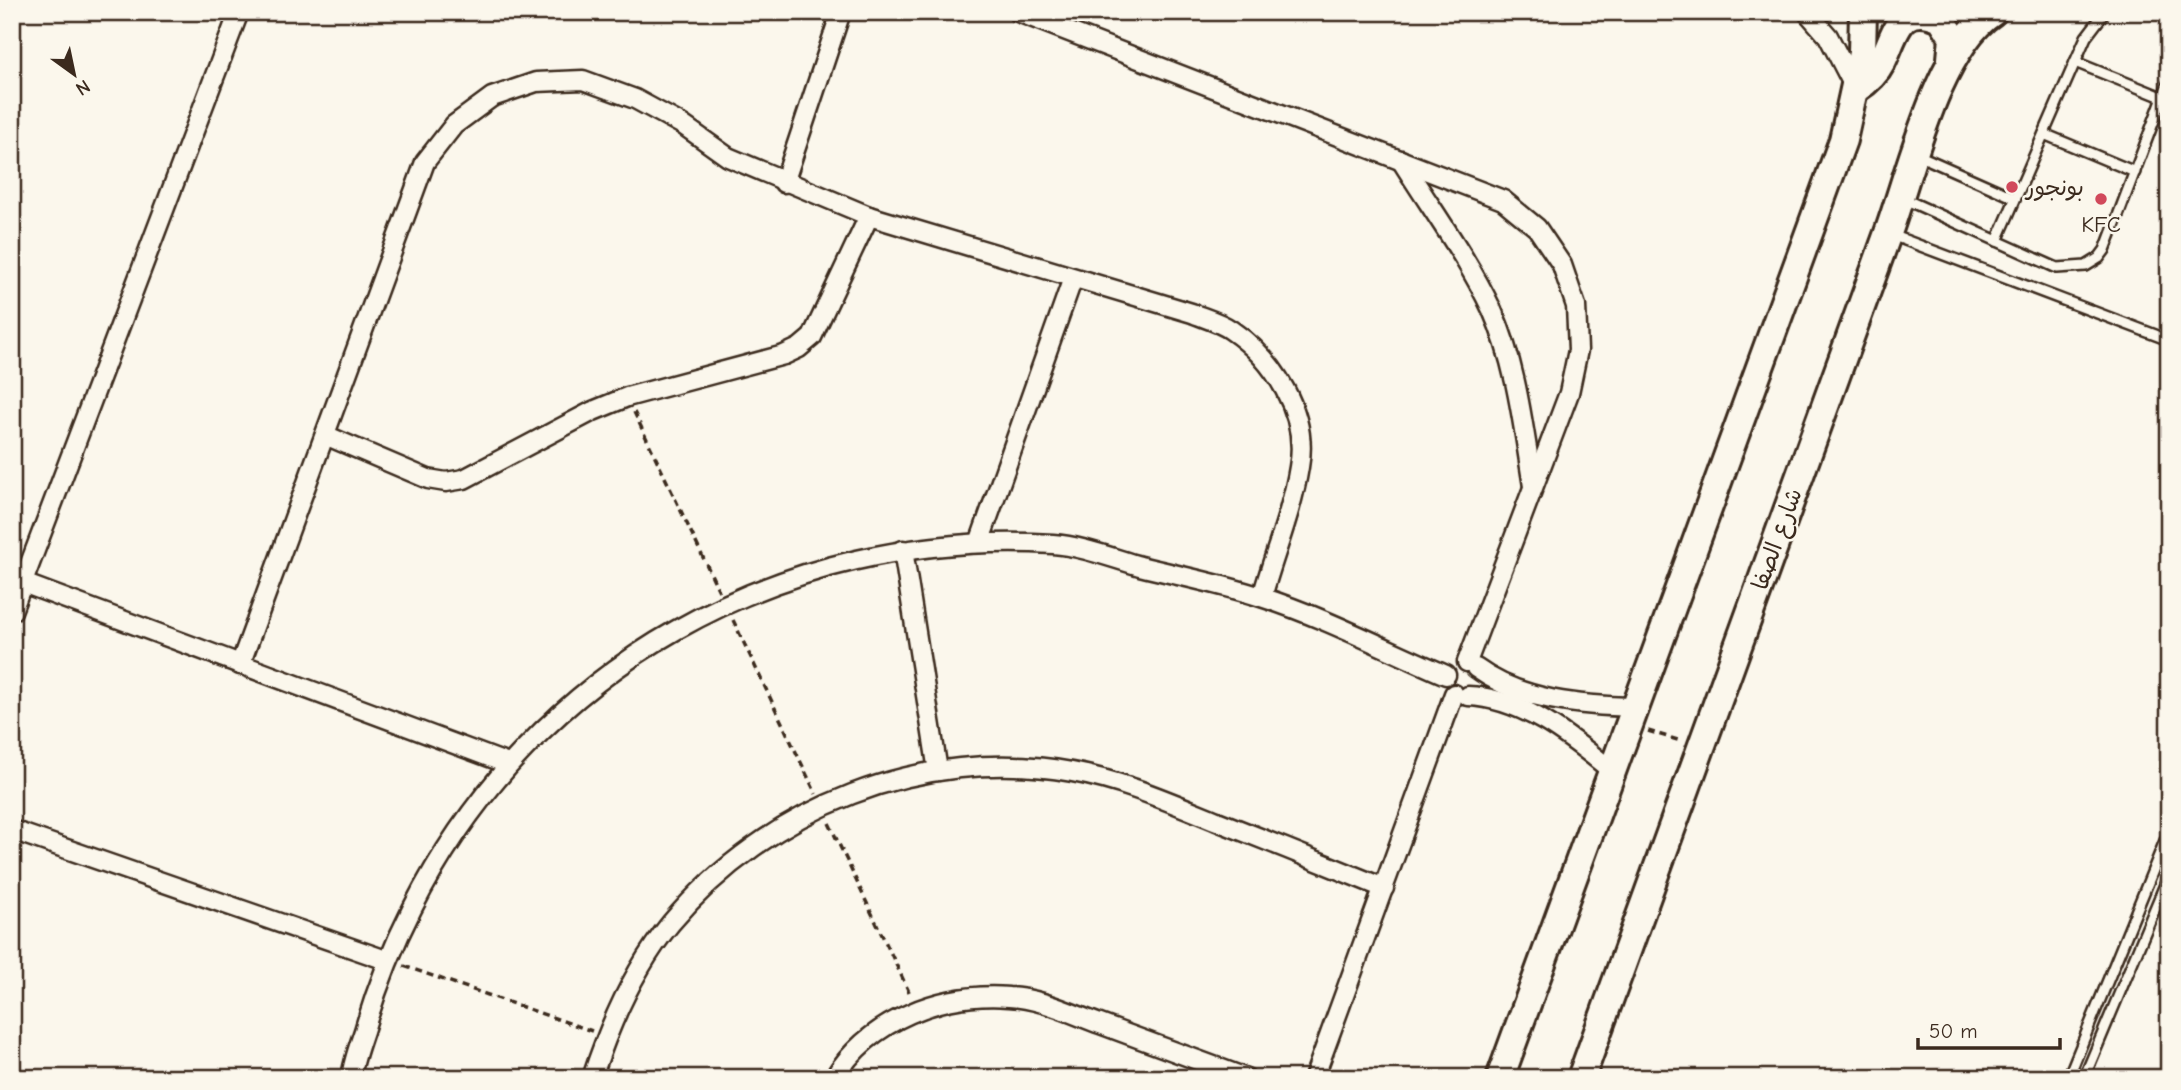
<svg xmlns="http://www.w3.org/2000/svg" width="2181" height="1090" font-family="'Comic Neue','Playpen Sans Arabic',sans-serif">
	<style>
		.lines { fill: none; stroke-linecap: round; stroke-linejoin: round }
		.lane-casing { stroke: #3b2a1e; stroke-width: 14 }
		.street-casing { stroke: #3b2a1e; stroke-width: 23 }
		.secondary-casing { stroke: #3b2a1e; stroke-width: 32 }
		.path { stroke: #3b2a1e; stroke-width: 3.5; stroke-dasharray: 7 5; stroke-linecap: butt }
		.lane { stroke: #fbf7ec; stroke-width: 9 }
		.street { stroke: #fbf7ec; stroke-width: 18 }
		.secondary { stroke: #fbf7ec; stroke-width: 26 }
		.poi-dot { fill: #d1495b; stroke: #fbf7ec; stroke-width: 2.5 }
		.labels { text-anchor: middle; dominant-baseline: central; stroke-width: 5; stroke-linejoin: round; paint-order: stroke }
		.poi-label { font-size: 23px; fill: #3b2a1e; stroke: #fbf7ec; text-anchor: start }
		.street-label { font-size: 23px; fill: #3b2a1e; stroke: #fbf7ec }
	</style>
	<rect width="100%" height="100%" fill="#fbf7ec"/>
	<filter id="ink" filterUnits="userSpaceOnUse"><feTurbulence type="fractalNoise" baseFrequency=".0143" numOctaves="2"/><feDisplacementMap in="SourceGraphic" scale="14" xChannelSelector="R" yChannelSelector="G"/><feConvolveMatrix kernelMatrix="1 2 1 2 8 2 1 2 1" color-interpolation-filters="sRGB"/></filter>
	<g filter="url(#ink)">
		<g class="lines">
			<g class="lane-casing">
				<g id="lane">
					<polyline points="2075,62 2162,97"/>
					<polyline points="2044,134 2135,172"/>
					<polyline points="1918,155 2015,198"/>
					<polyline points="1902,198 2057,268 2086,266 2099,258 2105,250 2169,81"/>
					<polyline points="1889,234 2166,339"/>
					<polyline points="1997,241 2075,62 2086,37 2105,12"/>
					<polyline points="1635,1078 1652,1078"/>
					<polyline points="2068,1078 2169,831"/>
					<polyline points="2084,1078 2169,875"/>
				</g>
			</g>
			<g class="street-casing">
				<g id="street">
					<polyline points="1018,12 1503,200 1537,228 1562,265 1576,306 1578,350 1569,393 1467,662"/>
					<polyline points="1807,12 1828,36 1855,88"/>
					<path d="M1401 160C1432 210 1467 257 1492 310 1517 366 1523 427 1533 486"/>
					<polyline points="784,183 841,12"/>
					<polyline points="325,435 428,479 446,482 464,479 593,411 627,397 784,355 799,348 812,337 869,216"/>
					<polyline points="979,543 1073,278"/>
					<polyline points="903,550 938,771"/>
					<polyline points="23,583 508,764"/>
					<polyline points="12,611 239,12"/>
					<path d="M240 665 425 162 454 125 492 97 536 82 583 80 635 99 683 125 728 157 869 216 1192 313C1204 318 1220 322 1231 330 1274 359 1309 414 1299 467 1292 511 1274 554 1262 597"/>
					<path d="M1476 668C1521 701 1583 706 1636 707"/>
					<path d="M1468 696C1523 698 1572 738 1612 771"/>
					<polyline points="12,830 386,960"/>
					<path d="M351 1078C353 1062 359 1046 364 1031 377 987 391 950 412 909 534 667 782 528 1053 544 1081 546 1112 558 1140 566 1180 576 1222 584 1261 597 1324 617 1385 649 1446 675"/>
					<path d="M592 1078C610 1023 634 968 671 923 767 808 923 745 1072 772 1123 781 1170 802 1217 821 1273 843 1328 865 1384 888"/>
					<path d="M834 1078C870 1019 942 992 1009 997 1040 998 1072 1014 1100 1024 1149 1042 1197 1060 1246 1078"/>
					<polyline points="1314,1078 1454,694"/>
				</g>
			</g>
			<g class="secondary-casing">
				<g id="secondary">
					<path d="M1856 89C1867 82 1876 74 1882 62 1896 33 1899 0 1941 18L1953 37 1951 59"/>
					<polyline points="1500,1078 1843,140 1862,53 1863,12"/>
					<path d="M1581 1078 1888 233C1910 172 1938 48 1993 12"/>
				</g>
			</g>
			<g class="path">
				<polyline points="634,412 719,591"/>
				<polyline points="733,620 816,794"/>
				<polyline points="1648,731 1681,741"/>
				<polyline points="829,823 911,996"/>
				<polyline points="404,966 592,1031"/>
			</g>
			<use href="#lane" class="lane"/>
			<use href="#street" class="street"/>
			<use href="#secondary" class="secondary"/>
		</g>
	</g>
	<g class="poi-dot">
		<circle cx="2012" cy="187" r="7"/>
		<circle cx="2101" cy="199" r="7"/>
	</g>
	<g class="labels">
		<g class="poi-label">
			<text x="2026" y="187">بونجور</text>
			<text x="2101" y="224" text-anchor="middle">KFC</text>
		</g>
		<g class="street-label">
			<text transform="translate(1777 539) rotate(-70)">شارع الصفا</text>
		</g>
	</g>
	<rect width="2181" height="1090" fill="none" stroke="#fbf7ec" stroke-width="42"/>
	<rect x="21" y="21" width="2139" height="1048" fill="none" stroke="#3b2a1e" stroke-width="2.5" filter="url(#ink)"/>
	<g transform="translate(74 74) rotate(147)" stroke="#fbf7ec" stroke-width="5" paint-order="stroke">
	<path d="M0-5L12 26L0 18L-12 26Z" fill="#3b2a1e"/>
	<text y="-10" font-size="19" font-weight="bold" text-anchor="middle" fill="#3b2a1e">N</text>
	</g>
	<path d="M1918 1038v10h142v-10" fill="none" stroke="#3b2a1e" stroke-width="3.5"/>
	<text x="1929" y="1038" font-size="21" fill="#3b2a1e" stroke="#fbf7ec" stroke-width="5" paint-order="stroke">50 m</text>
</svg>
